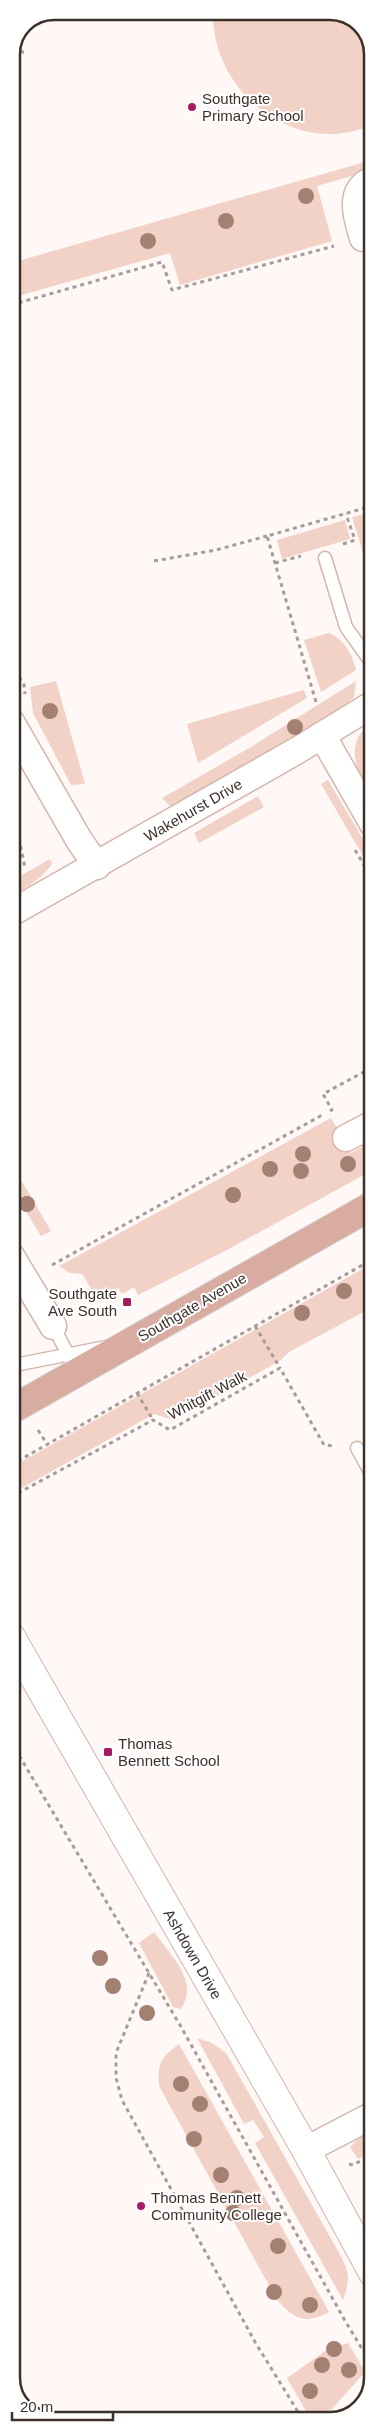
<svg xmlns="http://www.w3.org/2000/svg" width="384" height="2432" font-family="Arial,sans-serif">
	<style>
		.green { fill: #f2d2c6 }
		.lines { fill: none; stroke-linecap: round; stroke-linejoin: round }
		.service-casing { stroke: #d4b6ab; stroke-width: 15 }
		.minor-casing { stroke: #d4b6ab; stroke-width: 29 }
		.tertiary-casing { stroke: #d4b6ab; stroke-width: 30 }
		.primary-casing { stroke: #d8d6d5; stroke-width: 30 }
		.path { stroke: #a69d9a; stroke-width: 3; stroke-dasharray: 4 4; stroke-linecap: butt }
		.service { stroke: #fff; stroke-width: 12 }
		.minor { stroke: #fff; stroke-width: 26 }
		.tertiary { stroke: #fff; stroke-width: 28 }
		.primary { stroke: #d9aca1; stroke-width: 28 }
		.tree { fill: #a38071 }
		.poi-dot { fill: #a51a61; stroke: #fff; stroke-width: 2 }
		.labels { text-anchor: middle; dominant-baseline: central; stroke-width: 4; stroke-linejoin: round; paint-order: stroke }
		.poi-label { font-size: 15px; fill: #3c302b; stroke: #fff; text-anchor: start }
		.street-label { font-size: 15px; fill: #3c302b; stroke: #fff }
		.rim { fill: none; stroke: #3c302b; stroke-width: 2.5 }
	</style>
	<rect width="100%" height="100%" fill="#fff8f6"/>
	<g class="green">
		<path d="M213 11 335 12 360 24 372 49V126C357 130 343 135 327 134 263 132 211 74 213 11Z"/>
		<polygon points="372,160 372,170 317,186 332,241 180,285 170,253 11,298 11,263"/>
		<polygon points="372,512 372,582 352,517"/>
		<polygon points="345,520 350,539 282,559 277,540"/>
		<path d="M329 633C346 641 351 653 356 670L321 692 304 640Z"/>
		<polygon points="56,681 85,784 71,785 33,713 30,687"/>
		<polygon points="356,681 354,697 344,706 275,749 172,808 162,798 251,747"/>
		<polygon points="304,690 307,698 198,763 187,724"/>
		<path d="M373 723V801C359 776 340 742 373 723Z"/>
		<polygon points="328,780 373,856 373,867 370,868 321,784"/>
		<polygon points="258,796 264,807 199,843 194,833"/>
		<path d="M50 859 52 864C41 879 28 887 11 896V881Z"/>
		<polygon points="331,1118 351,1153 373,1141 373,1170 227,1250 138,1295 134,1287 122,1294 118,1288 97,1298 82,1274 70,1273 59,1266"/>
		<polygon points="11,1163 51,1231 41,1236 11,1187"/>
		<polygon points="373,1263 373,1307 289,1352 281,1360 174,1420 154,1414 11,1494 11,1472 14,1466"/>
		<path d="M154 1932C170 1955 200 1981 181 2009L173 2007 139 1943Z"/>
		<path d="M197 2038 212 2043 226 2053 338 2251C349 2271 351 2279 343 2300L255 2143 264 2137 253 2120 244 2124Z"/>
		<path d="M179 2044 329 2312C305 2325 294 2319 277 2300L159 2086C157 2062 161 2058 179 2044Z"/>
		<polygon points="373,2129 373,2151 358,2159 350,2147 362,2135"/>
		<polygon points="348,2343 365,2372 322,2420 311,2420 287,2378 328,2349"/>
	</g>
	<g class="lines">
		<g class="service-casing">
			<g id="service">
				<polyline points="325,558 346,627 373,665"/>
				<polyline points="53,1326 71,1360"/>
				<polyline points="11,1369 20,1364 106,1347"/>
				<polyline points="357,1448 373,1477"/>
				<polyline points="356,2409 364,2402"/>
			</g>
		</g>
		<g class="minor-casing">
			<g id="minor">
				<path d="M363 238C357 218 347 191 372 180"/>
				<polyline points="11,722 79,840 97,866"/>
				<polyline points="322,735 373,824"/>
				<polyline points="11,913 298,750 373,704"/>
				<polyline points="346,1138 373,1124"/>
				<polyline points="11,1256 53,1326"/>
				<polyline points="306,2150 373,2115"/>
			</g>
		</g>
		<g class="tertiary-casing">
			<polyline id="tertiary" points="11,1637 306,2150 373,2273"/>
		</g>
		<g class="primary-casing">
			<polyline id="primary" points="11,1410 373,1205"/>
		</g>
		<g class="path">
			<polyline points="12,52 26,52"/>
			<polyline points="11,305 162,262 172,290 334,246"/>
			<polyline points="343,544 355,540 346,514"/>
			<polyline points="154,561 216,550 267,536"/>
			<polyline points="275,563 301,556"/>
			<polyline points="11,663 24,685 25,694"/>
			<polyline points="316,702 267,536 372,506"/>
			<polyline points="11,799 25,868"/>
			<polyline points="355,850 373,880"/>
			<polyline points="330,1111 332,1110 323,1094 373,1067"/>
			<polyline points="52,1265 324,1114"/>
			<polyline points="255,1326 280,1368"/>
			<polyline points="137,1393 153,1420"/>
			<polyline points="38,1430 47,1444"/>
			<polyline points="11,1465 373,1259"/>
			<polyline points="11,1497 153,1420 170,1430 280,1368 324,1445 335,1446"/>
			<polyline points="11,1542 18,1559 11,1577"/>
			<polyline points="11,1742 180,2025 344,2319 373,2367"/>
			<polyline points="149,1973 116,2053 116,2078 122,2100 255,2342 303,2420"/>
			<polyline points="349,2164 353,2165 373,2154"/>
		</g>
		<use href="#service" class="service"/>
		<use href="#minor" class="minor"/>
		<use href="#tertiary" class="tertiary"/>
		<use href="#primary" class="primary"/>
	</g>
	<g class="tree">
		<circle cx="306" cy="196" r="8"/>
		<circle cx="226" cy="221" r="8"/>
		<circle cx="148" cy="241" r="8"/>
		<circle cx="50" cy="711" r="8"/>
		<circle cx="295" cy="727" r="8"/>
		<circle cx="303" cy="1154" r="8"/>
		<circle cx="348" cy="1164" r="8"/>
		<circle cx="270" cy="1169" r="8"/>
		<circle cx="301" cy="1171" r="8"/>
		<circle cx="233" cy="1195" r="8"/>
		<circle cx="27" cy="1204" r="8"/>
		<circle cx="344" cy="1291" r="8"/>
		<circle cx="302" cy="1313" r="8"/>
		<circle cx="100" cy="1958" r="8"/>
		<circle cx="113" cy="1986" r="8"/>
		<circle cx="147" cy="2013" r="8"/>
		<circle cx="181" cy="2084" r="8"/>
		<circle cx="200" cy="2104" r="8"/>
		<circle cx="194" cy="2139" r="8"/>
		<circle cx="221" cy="2175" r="8"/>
		<circle cx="237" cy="2198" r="8"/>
		<circle cx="233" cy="2213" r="8"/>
		<circle cx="278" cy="2246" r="8"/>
		<circle cx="274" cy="2292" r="8"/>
		<circle cx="310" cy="2305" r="8"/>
		<circle cx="334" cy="2349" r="8"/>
		<circle cx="322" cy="2365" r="8"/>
		<circle cx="349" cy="2370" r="8"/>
		<circle cx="310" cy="2391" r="8"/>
	</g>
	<g class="poi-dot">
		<circle cx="192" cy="107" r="5"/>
		<rect x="122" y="1297" width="10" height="10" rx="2.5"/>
		<rect x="103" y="1747" width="10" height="10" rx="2.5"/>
		<circle cx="141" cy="2206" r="5"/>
	</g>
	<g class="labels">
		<g class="poi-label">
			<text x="202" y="98">Southgate<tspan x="202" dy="17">Primary School</tspan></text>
			<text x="117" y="1293" text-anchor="end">Southgate<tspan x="117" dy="17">Ave South</tspan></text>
			<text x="118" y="1743">Thomas<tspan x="118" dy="17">Bennett School</tspan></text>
			<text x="151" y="2197">Thomas Bennett<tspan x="151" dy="17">Community College</tspan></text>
		</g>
		<g class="street-label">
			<text transform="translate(193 810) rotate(-30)">Wakehurst Drive</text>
			<text transform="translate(192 1307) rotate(-30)">Southgate Avenue</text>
			<text transform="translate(207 1395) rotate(-28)">Whitgift Walk</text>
			<text transform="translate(193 1954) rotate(60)">Ashdown Drive</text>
		</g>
	</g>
	<path d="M0 0H384V2432H0ZM54 20H330A34 34 0 0 1 364 54V2378A34 34 0 0 1 330 2412H54A34 34 0 0 1 20 2378V54A34 34 0 0 1 54 20Z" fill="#fff" fill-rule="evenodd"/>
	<path class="rim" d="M54 20H330A34 34 0 0 1 364 54V2378A34 34 0 0 1 330 2412H54A34 34 0 0 1 20 2378V54A34 34 0 0 1 54 20Z"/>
	<path d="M12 2412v8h101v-8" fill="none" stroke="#3c302b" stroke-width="2.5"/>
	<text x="20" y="2412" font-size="15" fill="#3c302b" stroke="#ffffff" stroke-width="4" paint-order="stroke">20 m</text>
</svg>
